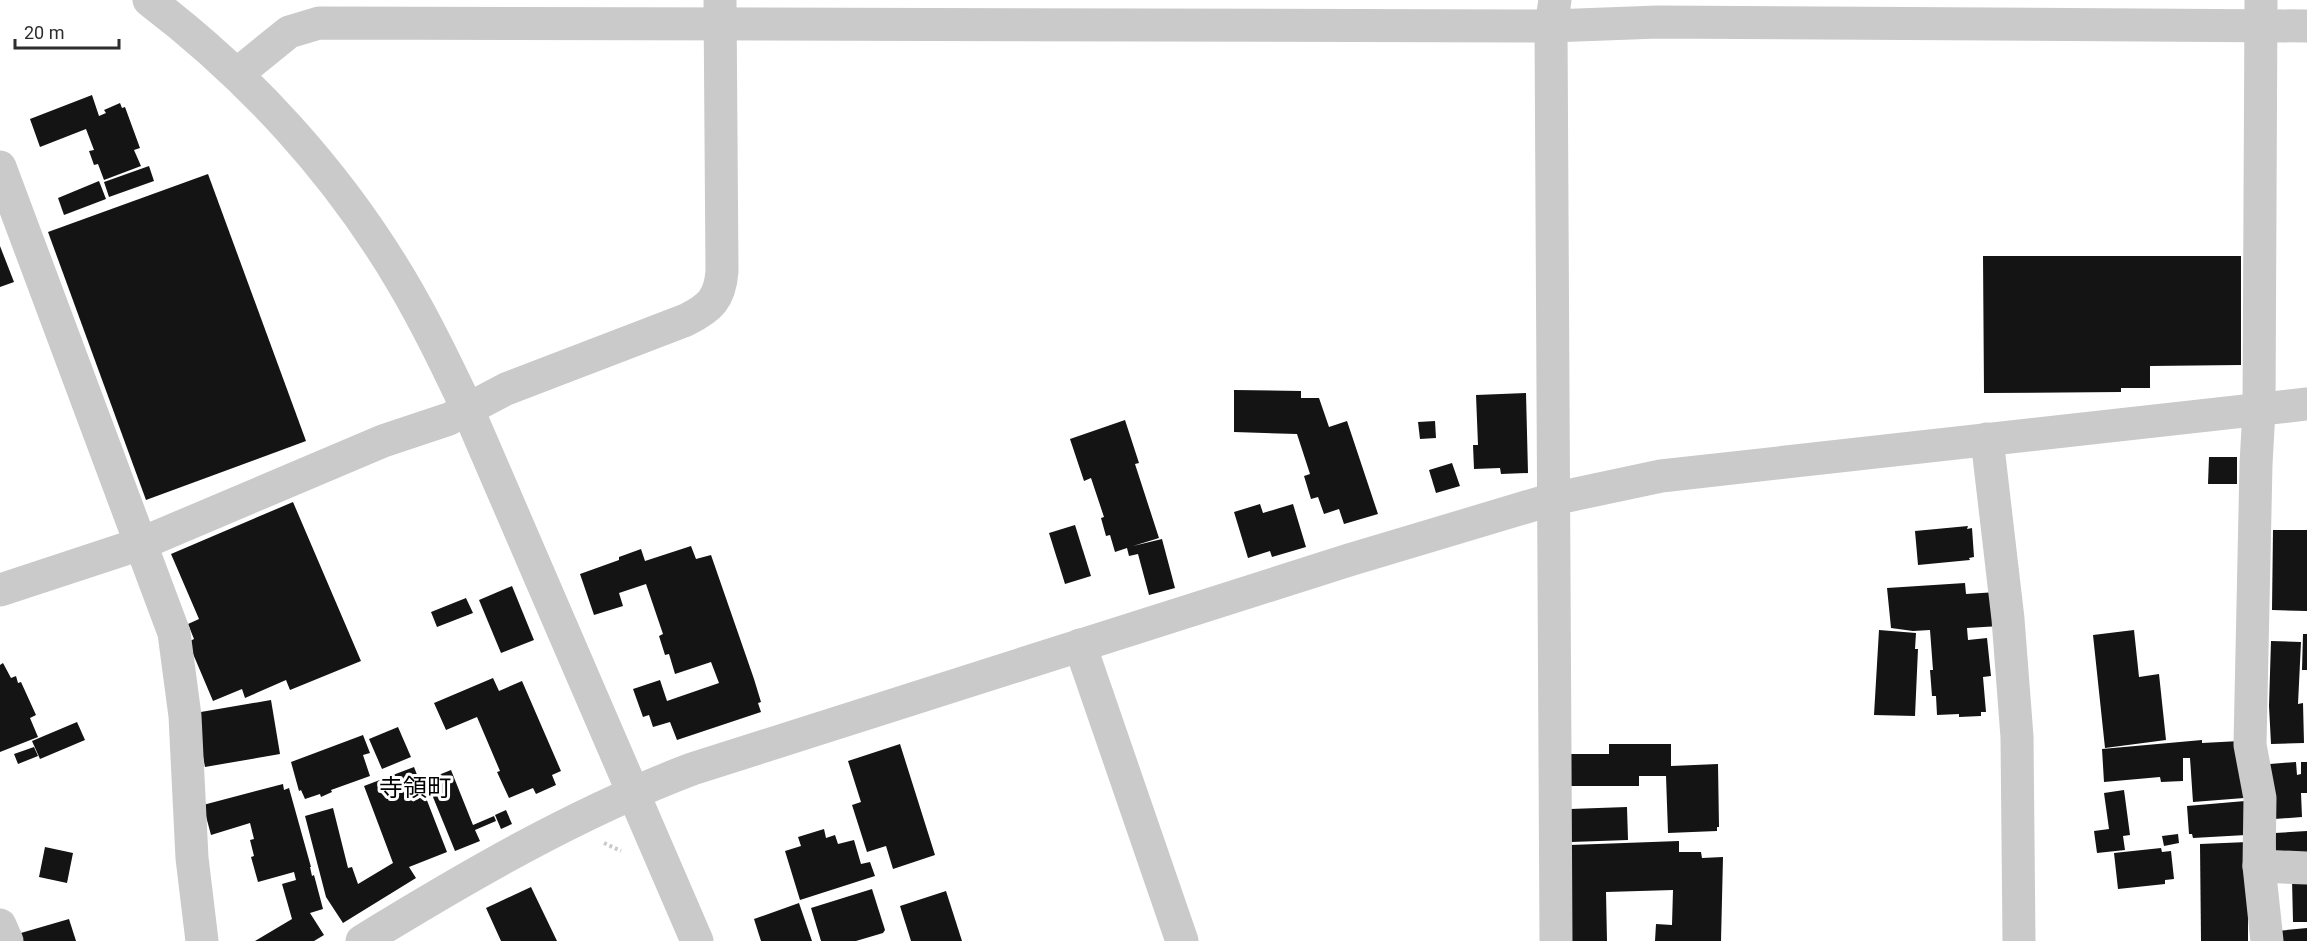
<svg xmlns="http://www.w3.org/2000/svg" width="2307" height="941" font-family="Roboto,'Noto Sans JP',sans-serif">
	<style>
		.building { fill: #141414 }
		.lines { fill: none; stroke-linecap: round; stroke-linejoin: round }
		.path { stroke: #cacaca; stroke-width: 4; stroke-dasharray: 3 3; stroke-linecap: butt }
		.minor { stroke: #cacaca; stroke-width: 33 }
		.labels { text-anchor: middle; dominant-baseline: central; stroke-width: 6; stroke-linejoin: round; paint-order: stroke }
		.quarter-label { font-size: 24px; fill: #000; stroke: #fff }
	</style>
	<rect width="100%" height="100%" fill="#fff"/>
	<g class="building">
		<polygon points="92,95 99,116 106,113 104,110 120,103 122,108 125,107 140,148 134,150 141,166 104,180 98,164 94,165 89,151 94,150 86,129 40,147 30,119"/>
		<polygon points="149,166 154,181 109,197 104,182"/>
		<polygon points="208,174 306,441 146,500 48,232"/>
		<polygon points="99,181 106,199 64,215 58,198"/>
		<polygon points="0,246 14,282 0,287"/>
		<polygon points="1983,256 2241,256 2241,365 2150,366 2150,388 2121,388 2121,392 1984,393"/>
		<polygon points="1234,390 1301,391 1301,398 1319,398 1329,427 1347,421 1378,514 1344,524 1339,509 1324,514 1318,497 1311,499 1304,476 1310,474 1297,434 1234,432"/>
		<polygon points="1526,393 1528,473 1501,474 1500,468 1474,469 1473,445 1478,445 1476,395"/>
		<polygon points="1125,420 1139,463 1135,464 1159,538 1133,546 1162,539 1175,588 1149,595 1138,554 1129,556 1127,548 1115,552 1110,535 1106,536 1101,518 1104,517 1091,478 1084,481 1070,439"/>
		<polygon points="1435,421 1436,438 1420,439 1418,422"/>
		<polygon points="2209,457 2237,457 2237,484 2208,484"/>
		<polygon points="1452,463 1460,486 1436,493 1429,470"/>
		<polygon points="293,502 361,661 290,690 286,680 245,698 242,689 213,701 188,642 194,639 188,624 199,619 171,554"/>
		<polygon points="1260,504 1263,513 1293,504 1306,547 1272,557 1270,551 1248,558 1234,512"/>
		<polygon points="1075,525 1091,576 1065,584 1049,533"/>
		<polygon points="1968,526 1967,529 1972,528 1974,557 1969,558 1970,560 1918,565 1915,531"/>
		<polygon points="2273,530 2307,530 2307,611 2272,610"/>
		<polygon points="691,546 696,559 711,555 754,679 761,702 758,703 761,712 677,740 670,722 653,727 649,715 643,717 633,689 660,680 667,701 719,683 711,662 675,674 669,654 665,655 659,636 663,634 646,584 619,593 623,606 594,615 580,574 619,560 619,557 641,549 645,561"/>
		<polygon points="1965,583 1966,594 1997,592 2000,626 1967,628 1968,640 1987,638 1991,676 1983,677 1986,712 1981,712 1981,716 1959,717 1959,714 1937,715 1936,696 1932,696 1930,670 1933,670 1930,630 1913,631 1891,628 1887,588"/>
		<polygon points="512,586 534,640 501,653 479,600"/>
		<polygon points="466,598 473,613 437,627 431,612"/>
		<polygon points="1879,630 1916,633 1915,649 1918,649 1915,716 1874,715"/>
		<polygon points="2134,630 2139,677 2159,674 2166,740 2105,748 2093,635"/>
		<polygon points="2303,634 2307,634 2307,670 2302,670"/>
		<polygon points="2271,641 2301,642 2298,704 2303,703 2304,743 2271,744 2269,706"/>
		<polygon points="3,663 11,678 16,676 18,683 21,682 36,715 30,718 38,737 0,752 0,665"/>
		<polygon points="493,678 499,691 522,681 561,771 552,775 556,785 536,794 533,788 509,798 497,772 500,771 477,717 446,730 434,703"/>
		<polygon points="271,700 280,754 205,767 195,713"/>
		<polygon points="77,722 85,740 40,759 32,741"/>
		<polygon points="398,727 411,757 382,769 369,739"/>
		<polygon points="363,735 370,753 363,755 370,776 331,790 332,792 321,797 320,794 305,799 301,790 299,791 291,762"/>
		<polygon points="2202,740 2202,743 2240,741 2244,798 2193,802 2190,758 2183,758 2183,781 2161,782 2160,777 2104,782 2102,749"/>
		<polygon points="900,744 935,855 893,869 886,846 867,852 852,805 861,802 848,761"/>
		<polygon points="1609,744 1671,744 1671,766 1718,764 1719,827 1717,827 1717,831 1668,833 1666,776 1639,776 1639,786 1570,786 1570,754 1609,754"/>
		<polygon points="34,747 38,756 18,764 14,754"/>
		<polygon points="2296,762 2297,775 2301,774 2301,762 2307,762 2307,793 2301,793 2302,817 2274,819 2270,764"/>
		<polygon points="414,767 447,852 409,867 416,878 343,923 326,897 305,816 333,808 348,868 352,867 358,884 393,863 364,786"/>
		<polygon points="451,770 473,825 494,816 496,821 475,830 480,841 455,851 426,780"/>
		<polygon points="283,784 284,790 289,788 311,867 310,867 312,876 314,875 323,909 310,913 324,935 314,941 255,941 292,919 282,884 296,880 294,872 258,882 251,857 254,856 250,840 254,839 250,823 211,835 203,805"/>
		<polygon points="2124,790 2130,835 2123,836 2125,850 2097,853 2094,831 2109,829 2104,793"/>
		<polygon points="2245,801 2246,835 2193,838 2192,834 2189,834 2187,806"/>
		<polygon points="1627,807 1628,840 1571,842 1570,809"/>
		<polygon points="506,810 512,824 501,829 495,815"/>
		<polygon points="824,829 826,838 835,835 838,844 854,840 861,864 870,862 875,876 800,900 785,851 801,846 798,837"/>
		<polygon points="2307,831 2307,854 2276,856 2275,833"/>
		<polygon points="2178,834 2179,843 2164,846 2162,836"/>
		<polygon points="1679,841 1679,852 1701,852 1702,858 1723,857 1721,941 1655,941 1656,924 1672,925 1673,890 1606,892 1607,941 1572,941 1570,845"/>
		<polygon points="2248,842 2248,941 2201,941 2200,844"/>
		<polygon points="45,847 73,853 67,883 39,877"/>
		<polygon points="2161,848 2162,852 2171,851 2174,879 2165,880 2165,884 2118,889 2114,853"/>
		<polygon points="2292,879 2307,879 2307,922 2293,922"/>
		<polygon points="531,887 557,941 501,941 486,908"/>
		<polygon points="872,889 885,930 883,933 856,941 821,941 811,908"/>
		<polygon points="946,891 962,941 911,941 900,906"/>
		<polygon points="799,903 812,941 761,941 754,919"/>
		<polygon points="69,919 76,941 16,941 14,935"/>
		<polygon points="2307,928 2307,941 2278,941 2277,931"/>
	</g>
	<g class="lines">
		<polyline class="path" points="604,843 621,851"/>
		<g class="minor">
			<path d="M149 0C249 76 337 172 401 280 426 322 447 366 468 410L697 941"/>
			<polyline points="1555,0 1551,26 1556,941"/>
			<polyline points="2261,0 2259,410 2256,464 2250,745 2260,798 2259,866 2267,941"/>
			<polyline points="237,74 289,32 319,23 1551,26 1658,22 2307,26"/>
			<polyline points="0,167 174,633 185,716 192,858 202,941"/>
			<polyline points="1987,439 2008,619 2017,737 2019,941"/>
			<path d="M0 590 140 544 383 441 449 419 506 389 686 320C710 308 720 299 722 271L720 0"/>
			<polyline points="1080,645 1182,941"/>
			<polyline points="2259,866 2307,868"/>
			<polyline points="0,925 7,941"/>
			<path d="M362 941C468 876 576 813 692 769L1349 560 1553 499 1661 476 2307 404"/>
		</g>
	</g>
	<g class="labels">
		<g class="quarter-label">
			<text x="415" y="788">寺領町</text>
		</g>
	</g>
	<path d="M15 39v9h104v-9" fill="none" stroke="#2d2d2d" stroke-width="3"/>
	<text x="24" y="39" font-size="18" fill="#2d2d2d" stroke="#ffffff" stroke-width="4.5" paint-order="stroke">20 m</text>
</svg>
